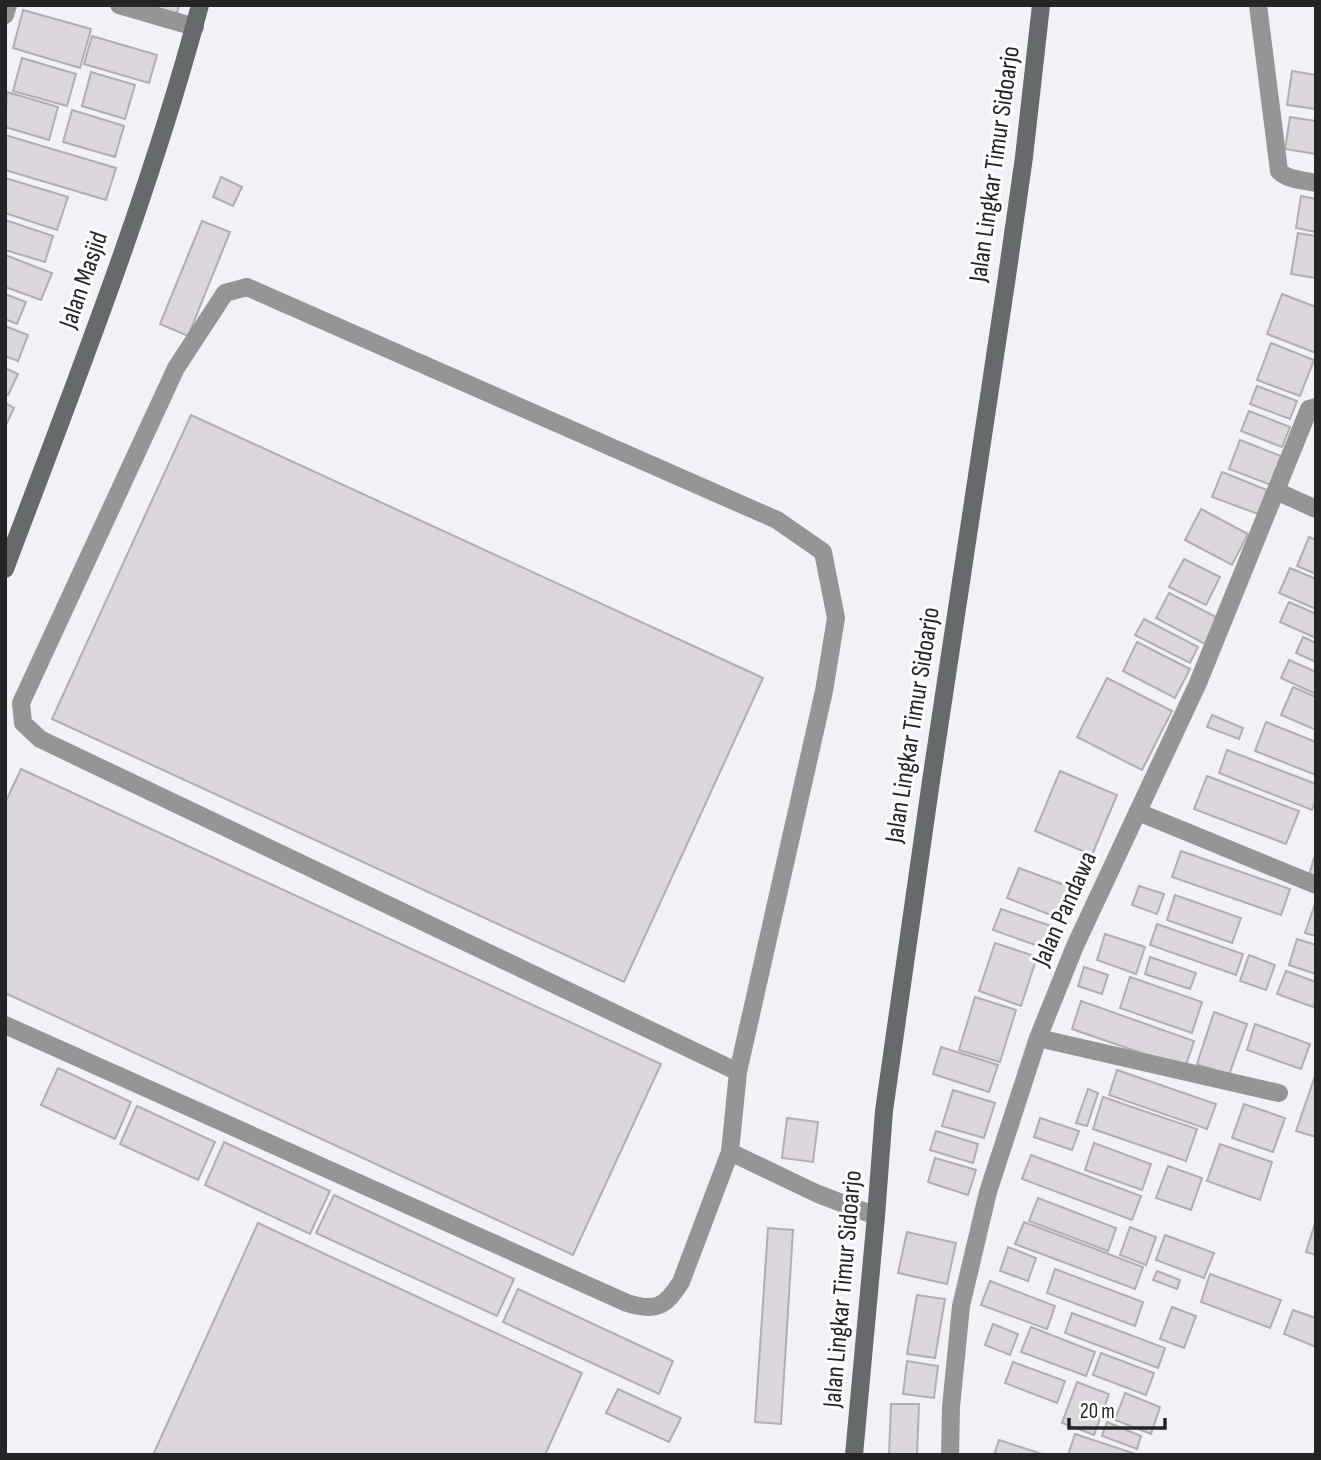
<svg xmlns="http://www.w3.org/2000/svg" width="1321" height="1460" font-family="'Sofia Sans Condensed',sans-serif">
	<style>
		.building { fill: #dbd6db; stroke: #b1adb1; stroke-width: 2 }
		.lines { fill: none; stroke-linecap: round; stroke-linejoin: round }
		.lane { stroke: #939695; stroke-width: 18 }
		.street { stroke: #939695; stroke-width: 18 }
		.secondary { stroke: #666a6a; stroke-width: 18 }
		.labels { text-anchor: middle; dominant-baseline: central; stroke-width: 6; stroke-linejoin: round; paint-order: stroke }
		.street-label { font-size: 26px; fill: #242326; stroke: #fff }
	</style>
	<rect width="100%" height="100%" fill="#f2f1f8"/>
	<g class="building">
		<polygon points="130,5 179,5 176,17"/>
		<polygon points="23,10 91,29 80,68 13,48"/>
		<polygon points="92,36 157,55 149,83 84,64"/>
		<polygon points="22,58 76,74 67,106 13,91"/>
		<polygon points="1292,71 1316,75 1316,109 1287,105"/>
		<polygon points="91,72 135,85 125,119 82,106"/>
		<polygon points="7,92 58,107 49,140 5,127"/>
		<polygon points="72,110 124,126 115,157 63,142"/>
		<polygon points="1290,117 1316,121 1316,154 1285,149"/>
		<polygon points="5,135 116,168 106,200 5,170"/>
		<polygon points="221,177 242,187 233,206 213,197"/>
		<polygon points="5,178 68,197 57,230 5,213"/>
		<polygon points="1301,196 1316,199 1316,232 1296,228"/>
		<polygon points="5,220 53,236 45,262 5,250"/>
		<polygon points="202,221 230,232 188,336 160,324"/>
		<polygon points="1298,233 1316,236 1316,278 1291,274"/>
		<polygon points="5,255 52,273 41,300 5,287"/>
		<polygon points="5,294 26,302 17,324 5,319"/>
		<polygon points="1282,294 1316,307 1316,353 1267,334"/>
		<polygon points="5,326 28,335 18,361 5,356"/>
		<polygon points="1271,343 1314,360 1300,396 1257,380"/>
		<polygon points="5,368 18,374 8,395 5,394"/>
		<polygon points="1257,386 1297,401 1290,419 1250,404"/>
		<polygon points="5,403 14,408 7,423 5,423"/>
		<polygon points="1249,411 1290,427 1282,447 1241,431"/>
		<polygon points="191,415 763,678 624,982 52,719"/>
		<polygon points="1240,440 1281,456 1271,485 1229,469"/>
		<polygon points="1222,472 1267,490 1258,514 1212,497"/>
		<polygon points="1201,509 1248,534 1232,565 1185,540"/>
		<polygon points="1309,537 1316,540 1316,574 1297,566"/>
		<polygon points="1184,559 1220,577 1206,605 1169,587"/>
		<polygon points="1290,568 1316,579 1316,609 1279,593"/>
		<polygon points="1169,593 1218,618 1205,644 1156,618"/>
		<polygon points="1289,602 1316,614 1316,638 1280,622"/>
		<polygon points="1144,619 1198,647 1190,663 1135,635"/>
		<polygon points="1303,637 1316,643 1316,662 1296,653"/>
		<polygon points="1137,642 1190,669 1175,698 1123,671"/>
		<polygon points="1289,660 1316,672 1316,694 1281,678"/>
		<polygon points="1107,678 1172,711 1142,770 1077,737"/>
		<polygon points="1293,687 1316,697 1316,730 1281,715"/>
		<polygon points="1212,715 1243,728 1239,739 1207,727"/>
		<polygon points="1266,722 1316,742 1316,775 1255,751"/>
		<polygon points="1227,750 1316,784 1316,799 1312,810 1219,773"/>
		<polygon points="21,769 661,1064 573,1255 5,993 5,803"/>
		<polygon points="1060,771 1117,795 1092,855 1035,831"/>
		<polygon points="1207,776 1299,811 1286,844 1194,809"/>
		<polygon points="1181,851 1290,889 1281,915 1172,877"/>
		<polygon points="1314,858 1316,858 1316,877 1309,875"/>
		<polygon points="1019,868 1073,888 1061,919 1007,898"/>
		<polygon points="1139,886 1164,894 1157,914 1132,905"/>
		<polygon points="1175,895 1241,918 1232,943 1167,920"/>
		<polygon points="1315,904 1316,904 1316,936 1305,933"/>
		<polygon points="1001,909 1057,928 1050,950 993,930"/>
		<polygon points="1157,924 1243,954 1236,975 1150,945"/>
		<polygon points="1105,934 1145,947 1136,974 1097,960"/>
		<polygon points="1297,939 1316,945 1316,974 1289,965"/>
		<polygon points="995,943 1037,957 1021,1006 979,991"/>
		<polygon points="1249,955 1275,965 1266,990 1240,981"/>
		<polygon points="1150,957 1196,973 1190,989 1145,974"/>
		<polygon points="1084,967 1108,975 1102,994 1078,986"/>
		<polygon points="1286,971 1316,982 1316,999 1313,1007 1277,994"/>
		<polygon points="1130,977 1202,1002 1192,1033 1120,1008"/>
		<polygon points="975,997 1016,1010 1000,1062 959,1050"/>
		<polygon points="1081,1001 1194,1041 1185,1068 1072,1029"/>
		<polygon points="1214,1012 1247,1024 1229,1075 1197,1064"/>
		<polygon points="1255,1024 1310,1044 1301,1069 1247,1050"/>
		<polygon points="941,1047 998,1065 989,1092 933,1074"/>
		<polygon points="58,1068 131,1102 115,1139 41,1105"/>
		<polygon points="1117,1070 1216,1104 1207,1129 1109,1095"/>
		<polygon points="1316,1073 1316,1137 1296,1131"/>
		<polygon points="1088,1089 1098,1093 1087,1126 1076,1123"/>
		<polygon points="953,1090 995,1103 984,1138 942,1126"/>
		<polygon points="1103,1097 1197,1129 1186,1161 1093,1129"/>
		<polygon points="1244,1104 1285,1118 1273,1152 1232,1138"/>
		<polygon points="137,1106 215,1142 198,1180 120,1144"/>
		<polygon points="787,1118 818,1122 813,1162 782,1158"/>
		<polygon points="1040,1118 1079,1131 1072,1150 1034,1137"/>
		<polygon points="936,1131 978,1144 973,1163 930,1150"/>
		<polygon points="224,1142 330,1191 310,1234 205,1185"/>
		<polygon points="1094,1143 1151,1164 1142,1190 1085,1170"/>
		<polygon points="1220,1144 1272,1162 1260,1200 1207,1181"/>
		<polygon points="1031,1155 1141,1196 1132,1220 1022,1179"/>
		<polygon points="935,1158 976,1170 968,1195 928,1182"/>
		<polygon points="1168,1166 1202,1178 1191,1210 1156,1198"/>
		<polygon points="334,1195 514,1279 497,1316 316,1233"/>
		<polygon points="1038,1198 1116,1228 1108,1251 1029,1221"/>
		<polygon points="1316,1220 1316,1255 1306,1252"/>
		<polygon points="1024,1222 1143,1267 1135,1289 1015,1244"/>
		<polygon points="258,1223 582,1373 545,1455 153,1455"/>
		<polygon points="1130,1227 1156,1237 1146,1265 1120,1255"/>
		<polygon points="768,1228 793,1230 781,1424 755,1422"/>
		<polygon points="907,1232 956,1243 947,1284 898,1273"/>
		<polygon points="1165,1235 1214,1253 1204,1278 1156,1260"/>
		<polygon points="1008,1247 1036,1258 1028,1281 1000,1271"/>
		<polygon points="1055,1269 1143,1302 1135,1326 1047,1293"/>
		<polygon points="1157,1271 1180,1280 1177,1289 1153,1280"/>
		<polygon points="1210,1274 1281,1300 1270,1328 1201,1302"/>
		<polygon points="990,1281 1055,1306 1047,1329 981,1305"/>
		<polygon points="518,1289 673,1361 659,1394 503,1322"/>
		<polygon points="917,1295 945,1299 935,1358 907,1354"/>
		<polygon points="1172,1307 1196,1316 1184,1348 1160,1339"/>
		<polygon points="1293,1310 1316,1318 1316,1347 1284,1334"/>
		<polygon points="1072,1313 1165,1348 1158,1368 1065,1333"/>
		<polygon points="993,1324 1018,1334 1010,1355 985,1345"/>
		<polygon points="1031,1327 1095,1352 1086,1376 1021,1352"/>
		<polygon points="1101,1353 1154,1373 1146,1395 1093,1375"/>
		<polygon points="907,1361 938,1366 934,1398 903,1394"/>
		<polygon points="1013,1362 1065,1381 1057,1403 1005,1383"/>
		<polygon points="1077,1382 1109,1394 1094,1435 1062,1423"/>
		<polygon points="618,1389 681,1418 669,1442 606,1413"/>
		<polygon points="1125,1393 1160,1407 1151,1434 1115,1420"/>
		<polygon points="891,1404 919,1404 917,1455 889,1455"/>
		<polygon points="1107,1422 1141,1436 1137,1449 1102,1436"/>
		<polygon points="1075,1434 1133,1453 1132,1455 1068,1455"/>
		<polygon points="999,1440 1042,1454 1042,1455 994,1455"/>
	</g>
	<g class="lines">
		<g class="lane">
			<polyline points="1276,491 1316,509"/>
			<path d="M5 1025 627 1303C656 1312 665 1307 681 1282L730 1152"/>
			<polyline points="738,1072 40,739 23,723 21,703 176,368 225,293 247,287 777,520 823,552 836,618 824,691 738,1072 730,1152 818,1194 876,1216"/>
		</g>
		<g class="street">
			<polyline points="119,5 195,27"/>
			<path d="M1258 5 1279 171C1287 180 1304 180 1316 183"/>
			<polyline points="5,15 8,5"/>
			<polyline points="1138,812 1316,885"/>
			<polyline points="1038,1038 1279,1093"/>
			<polyline points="950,1455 951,1407 961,1306 988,1192 1038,1038 1075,946 1198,683 1309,409 1316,407"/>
		</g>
		<g class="secondary">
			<path d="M5 569C75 383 149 197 200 5"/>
			<polyline points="854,1455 876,1216 884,1111 931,781 1006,283 1024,157 1041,5"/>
		</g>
	</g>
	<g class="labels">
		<g class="street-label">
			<text transform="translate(995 164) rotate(-82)">Jalan Lingkar Timur Sidoarjo</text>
			<text transform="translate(84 280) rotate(-71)">Jalan Masjid</text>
			<text transform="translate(913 725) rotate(-81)">Jalan Lingkar Timur Sidoarjo</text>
			<text transform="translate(1065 909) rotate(-66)">Jalan Pandawa</text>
			<text transform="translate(843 1289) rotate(-85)">Jalan Lingkar Timur Sidoarjo</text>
		</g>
	</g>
	<rect width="1321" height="1460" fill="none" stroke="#242326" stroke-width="14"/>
	<path d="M1069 1418v10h96v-10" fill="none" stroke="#242326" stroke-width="3.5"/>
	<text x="1080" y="1418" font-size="21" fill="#242326" stroke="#ffffff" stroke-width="5" paint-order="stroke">20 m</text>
</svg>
